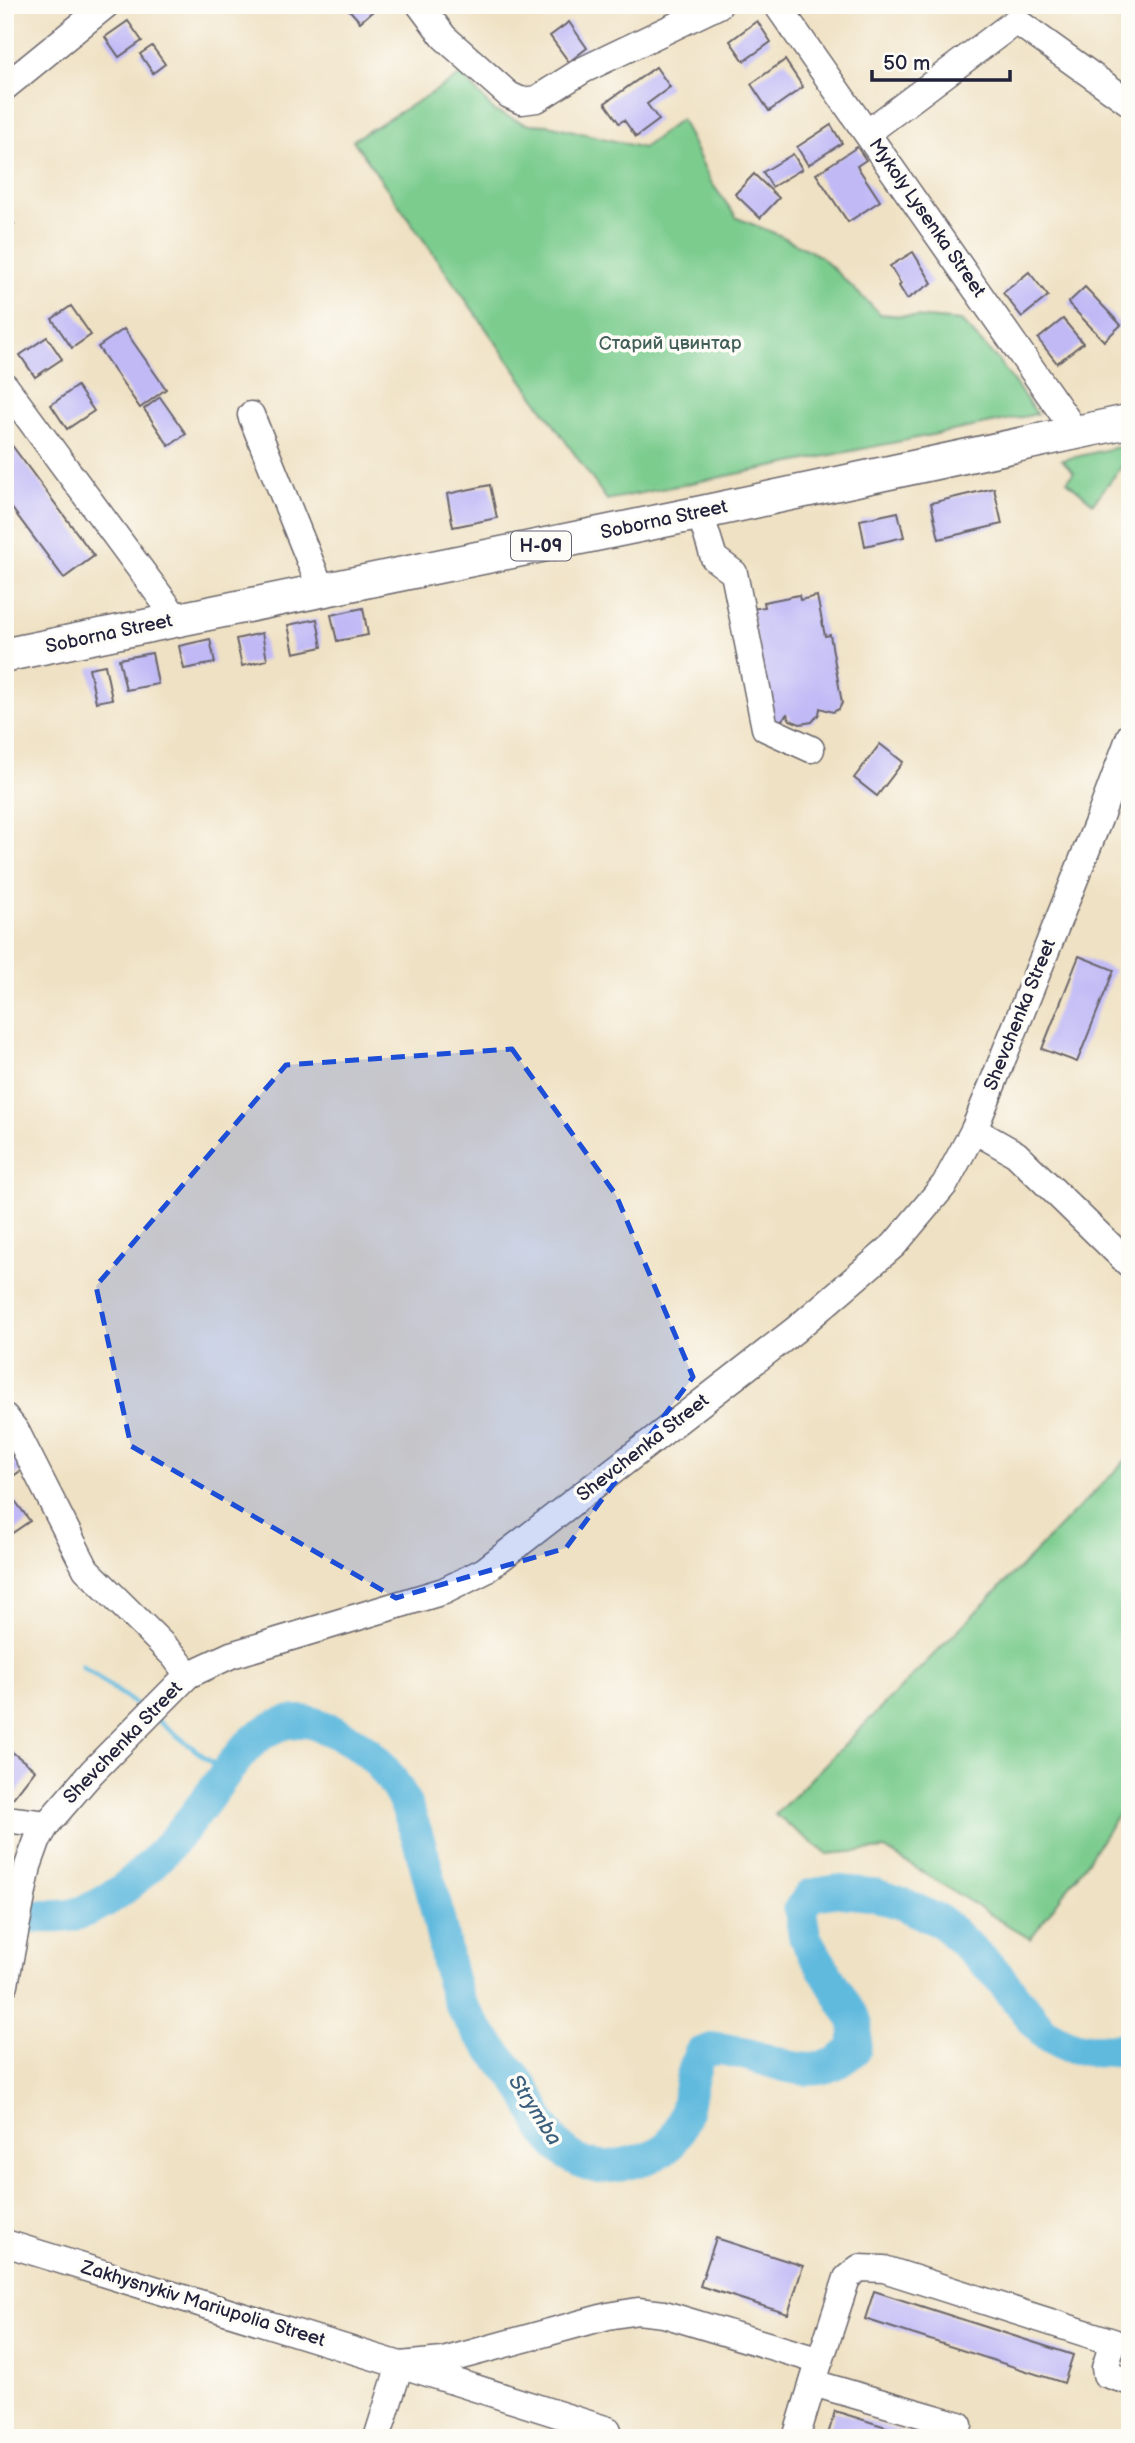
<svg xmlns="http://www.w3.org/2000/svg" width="1135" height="2443" font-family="'Balsamiq Sans',sans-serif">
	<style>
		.green { fill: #7bcc8e; stroke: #4e7764; stroke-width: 2 }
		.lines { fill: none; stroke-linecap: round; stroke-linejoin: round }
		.stream { stroke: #61bade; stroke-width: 5 }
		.river { stroke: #61bade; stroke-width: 33 }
		.building { fill: #c0b9f6 }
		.minor-casing { stroke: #6a656b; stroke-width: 29 }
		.major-casing { stroke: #6a656b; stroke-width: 36 }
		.path { stroke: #6a656b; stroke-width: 3.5; stroke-dasharray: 5 5; stroke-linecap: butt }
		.minor { stroke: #fff; stroke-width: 26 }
		.major { stroke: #fff; stroke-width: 33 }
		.marked { fill: #1d4ed8; fill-opacity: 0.2; stroke: #1d4ed8; stroke-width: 5; stroke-dasharray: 14 9; stroke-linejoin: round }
		.labels { text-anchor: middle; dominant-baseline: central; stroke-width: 7; stroke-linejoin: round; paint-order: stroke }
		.shield { fill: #fdfcf7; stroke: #646373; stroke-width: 2 }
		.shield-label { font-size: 18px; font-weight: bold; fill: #22223b }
		.street-label { font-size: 19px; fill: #22223b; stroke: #fdfcf7 }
		.park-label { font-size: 19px; fill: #415e58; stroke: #fdfcf7 }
		.water-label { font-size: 21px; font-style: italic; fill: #3b5f7c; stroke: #fdfcf7 }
	</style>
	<rect width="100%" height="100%" fill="#fdfcf7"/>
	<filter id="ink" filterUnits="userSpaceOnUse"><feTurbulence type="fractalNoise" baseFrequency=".0143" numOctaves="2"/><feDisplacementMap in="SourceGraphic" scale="14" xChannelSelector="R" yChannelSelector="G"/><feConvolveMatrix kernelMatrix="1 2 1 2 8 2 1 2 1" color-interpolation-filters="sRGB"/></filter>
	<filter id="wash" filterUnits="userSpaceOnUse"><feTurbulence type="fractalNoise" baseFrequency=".00686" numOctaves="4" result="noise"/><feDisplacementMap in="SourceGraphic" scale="28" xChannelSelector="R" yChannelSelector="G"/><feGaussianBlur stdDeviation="1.57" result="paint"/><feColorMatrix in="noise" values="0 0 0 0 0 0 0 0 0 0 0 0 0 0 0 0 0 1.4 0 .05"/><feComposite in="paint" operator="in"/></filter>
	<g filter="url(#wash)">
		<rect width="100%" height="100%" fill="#efe1c3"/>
		<g class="green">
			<polygon points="462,75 494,111 526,124 549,125 643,148 681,119 711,182 737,218 779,235 820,256 880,314 961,321 997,359 1037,414 607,500 353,140"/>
			<polygon points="1127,445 1130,446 1130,456 1093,503 1067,481 1074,472 1062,460"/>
			<polygon points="1130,1456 1130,1795 1089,1859 1030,1939 885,1849 827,1854 775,1815"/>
		</g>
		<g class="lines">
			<g class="stream">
				<polyline points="82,1666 142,1709"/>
				<polyline points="156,1719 225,1773"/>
			</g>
			<path class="river" d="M5 1914C27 1915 51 1919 72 1915 123 1903 173 1844 203 1804 229 1771 257 1715 307 1722 314 1722 321 1727 328 1729 361 1743 380 1759 398 1790 419 1826 433 1894 442 1935 447 1958 450 1984 461 2005 478 2037 506 2061 525 2091 531 2100 535 2111 540 2121 557 2152 584 2173 621 2165 637 2161 661 2156 671 2143 692 2116 686 2082 700 2054 705 2052 711 2049 716 2049 721 2048 727 2050 732 2051 779 2059 813 2089 855 2049L856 2023 805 1938 800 1909 811 1895 836 1891 876 1895 903 1904 943 1923 995 1972 1044 2033 1068 2046 1097 2051 1130 2048"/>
		</g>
		<g id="blocks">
			<g class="building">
				<polygon points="345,5 380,5 360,22"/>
				<polygon points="128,21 142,41 119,57 105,37"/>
				<polygon points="757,21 771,42 744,61 730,41"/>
				<polygon points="569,22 587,48 569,62 550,36"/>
				<polygon points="152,46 165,64 153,73 140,54"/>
				<polygon points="785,60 803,87 769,111 751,84"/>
				<polygon points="656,67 670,87 647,104 659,120 636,137 624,120 619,123 605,103"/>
				<polygon points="831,125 842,143 808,165 797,147"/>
				<polygon points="857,147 866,160 857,166 880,201 848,222 816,174"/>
				<polygon points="793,154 802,169 772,187 763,172"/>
				<polygon points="754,174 779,198 760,218 735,194"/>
				<polygon points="7,214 14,224 5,230 5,215"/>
				<polygon points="913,252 932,283 907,299 899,286 901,284 890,266"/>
				<polygon points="1029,272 1048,296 1022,317 1003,293"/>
				<polygon points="1085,287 1121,325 1104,341 1068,303"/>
				<polygon points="71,306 91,335 72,348 52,319"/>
				<polygon points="1063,319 1083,343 1057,363 1038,339"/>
				<polygon points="124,329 166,389 140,408 98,347"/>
				<polygon points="47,337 62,359 35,377 20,355"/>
				<polygon points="77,386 94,411 67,429 51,405"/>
				<polygon points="160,397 186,434 169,446 144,409"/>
				<polygon points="5,436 94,556 64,578 5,499"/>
				<polygon points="490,485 497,518 453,527 447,494"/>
				<polygon points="994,488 1002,524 939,539 931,503"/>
				<polygon points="898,512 904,537 865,546 860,520"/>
				<polygon points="799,595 800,600 817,596 825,636 830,635 842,703 839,709 833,712 820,708 819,714 812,722 800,724 790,720 787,714 780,722 773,721 751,609 765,607 764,602"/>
				<polygon points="363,608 368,635 337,641 331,615"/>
				<polygon points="317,619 322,647 294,653 288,625"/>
				<polygon points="262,633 267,660 242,666 236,639"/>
				<polygon points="210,639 215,663 184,669 179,646"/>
				<polygon points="152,653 158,684 126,690 119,659"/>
				<polygon points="105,665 112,699 96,702 89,668"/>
				<polygon points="880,744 903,762 877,796 854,778"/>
				<polygon points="1079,956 1114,970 1077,1062 1042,1049"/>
				<polygon points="17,1453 27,1466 5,1482 5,1462"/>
				<polygon points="13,1498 30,1521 5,1538 5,1503"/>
				<polygon points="7,1748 35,1770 5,1808 5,1751"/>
				<polygon points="716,2238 803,2266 788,2314 700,2286"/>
				<polygon points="874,2291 1073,2355 1064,2383 865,2319"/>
				<polygon points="835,2411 918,2437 918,2438 827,2438"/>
			</g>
		</g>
	</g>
	<g filter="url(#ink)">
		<use href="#blocks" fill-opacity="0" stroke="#6a656b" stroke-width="2"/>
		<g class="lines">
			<g class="minor-casing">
				<g id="minor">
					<polyline points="420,5 444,37 509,95 522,101 537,99 583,70 719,5"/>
					<polyline points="777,5 1075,431"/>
					<polyline points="5,87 106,5"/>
					<polyline points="867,133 1016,21 1130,103"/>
					<polyline points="5,386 177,619"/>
					<polyline points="251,415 322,591"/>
					<polyline points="700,513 714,558 734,573 765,728 811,749"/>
					<polyline points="974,1130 1016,1154 1130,1265"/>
					<polyline points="5,1417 16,1431 86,1569 174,1656 188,1675"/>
					<polyline points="5,1819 47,1824"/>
					<polyline points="5,1984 28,1866 37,1841 47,1824 92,1772 188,1675 231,1655 444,1591 484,1571 795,1330 894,1245 945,1184 974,1130 1099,819 1130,736"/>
					<polyline points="5,2243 400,2365 377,2438"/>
					<polyline points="400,2365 443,2361 608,2316 638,2311 664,2314 820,2361 847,2278 859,2268 884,2269 1113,2342 1105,2368 1106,2374 1130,2382"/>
					<polyline points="412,2368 608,2430 607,2438"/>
					<polyline points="813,2383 959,2425"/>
					<polyline points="796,2438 818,2366"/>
				</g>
			</g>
			<g class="major-casing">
				<polyline id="major" points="5,655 700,513 1130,421"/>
			</g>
			<polyline class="path" points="1130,18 1130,21"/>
			<use href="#minor" class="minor"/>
			<use href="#major" class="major"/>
		</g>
	</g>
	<path class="marked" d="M512 1049 616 1195 693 1377 566 1548 396 1598 131 1446 96 1286 286 1065Z"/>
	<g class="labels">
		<rect class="shield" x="511" y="531.5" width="60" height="29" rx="5"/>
		<g class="shield-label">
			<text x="541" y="546">Н-09</text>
		</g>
		<g class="street-label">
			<text transform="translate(927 218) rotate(55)">Mykoly Lysenka Street</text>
			<text transform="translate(664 520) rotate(-12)">Soborna Street</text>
			<text transform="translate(109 634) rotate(-12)">Soborna Street</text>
			<text transform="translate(1020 1015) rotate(-68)">Shevchenka Street</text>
			<text transform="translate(643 1448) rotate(-38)">Shevchenka Street</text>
			<text transform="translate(123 1743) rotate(-46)">Shevchenka Street</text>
			<text transform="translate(203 2304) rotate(17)">Zakhysnykiv Mariupolia Street</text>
		</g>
		<g class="park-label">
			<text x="670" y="343">Старий цвинтар</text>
		</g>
		<g class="water-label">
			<text transform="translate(535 2110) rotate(57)">Strymba</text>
		</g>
	</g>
	<rect width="1135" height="2443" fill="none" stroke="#fdfcf7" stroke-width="28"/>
	<path d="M872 70v10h138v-10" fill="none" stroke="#22223b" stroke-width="3.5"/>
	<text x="883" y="70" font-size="21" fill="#22223b" stroke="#fdfcf7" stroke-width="5" paint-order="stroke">50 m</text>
</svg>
